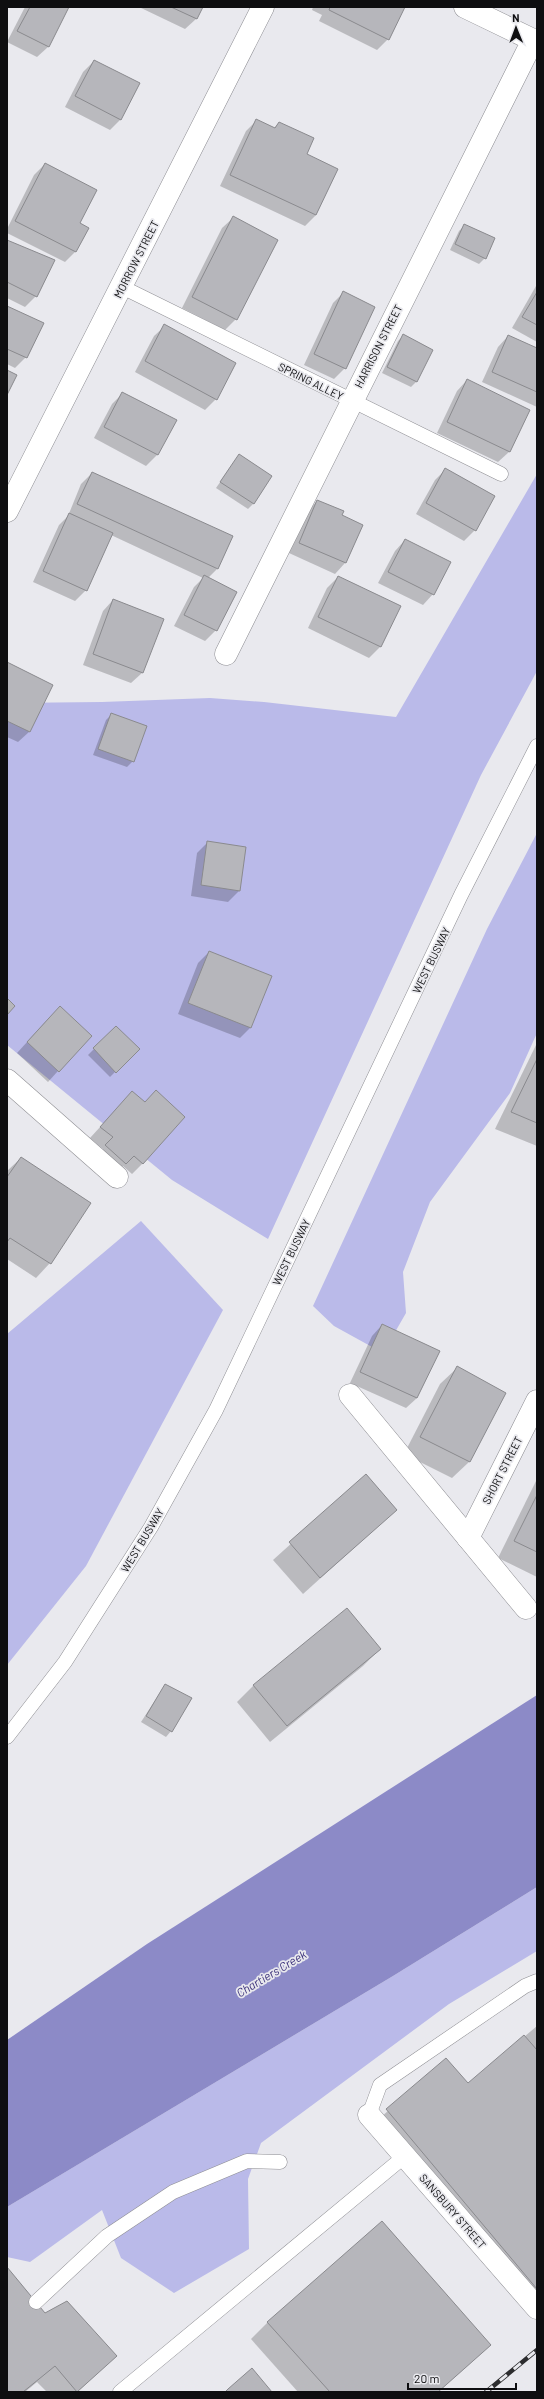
<svg xmlns="http://www.w3.org/2000/svg" width="544" height="2399" font-family="Barlow,sans-serif">
	<style>
		.green { fill: #babae9 }
		.water { fill: #8c8ac7 }
		.shadow { fill: #0003 }
		.building { fill: #b6b6bb; stroke: #8a8a8e }
		.lines { fill: none; stroke-linecap: round; stroke-linejoin: round }
		.lane-casing { stroke: #8e8e93; stroke-width: 15 }
		.street-casing { stroke: #8e8e93; stroke-width: 23 }
		.lane { stroke: #fff; stroke-width: 14 }
		.street { stroke: #fff; stroke-width: 22 }
		.rail-casing { stroke: #2d2d2f; stroke-width: 4.5 }
		.rail { stroke: #e9e9ee; stroke-width: 3; stroke-dasharray: 9; stroke-linecap: butt }
		.labels { text-anchor: middle; dominant-baseline: central; stroke-width: 3.5; stroke-linejoin: round; paint-order: stroke }
		.street-label { font-size: 11px; fill: #0e0e10; stroke: #e9e9ee }
		.water-label { font-size: 12px; font-style: italic; fill: #3e347d; stroke: #e9e9ee }
	</style>
	<rect width="100%" height="100%" fill="#e9e9ee"/>
	<g class="green">
		<polygon points="537,474 537,671 481,775 268,1239 172,1180 7,1045 7,703 102,702 210,698 264,702 396,717"/>
		<polygon points="537,833 537,1033 510,1093 430,1202 403,1272 406,1313 383,1353 334,1326 313,1306 487,929"/>
		<polygon points="141,1221 223,1310 86,1566 7,1665 7,1334"/>
		<polygon points="537,1887 537,1951 449,2004 261,2143 248,2179 249,2249 174,2293 121,2258 102,2210 30,2262 7,2257 7,2207 393,1976"/>
	</g>
	<polygon class="water" points="537,1695 537,1887 393,1976 7,2207 7,2040 147,1944"/>
	<g class="shadow">
		<polygon points="25,7 68,7 48,47 37,57 7,42"/>
		<polygon points="139,7 202,7 196,19 185,29"/>
		<polygon points="313,7 404,7 388,39 377,50 319,21 322,15 312,10"/>
		<polygon points="94,61 121,119 110,130 65,107 83,72"/>
		<polygon points="257,120 273,129 279,123 305,155 337,170 316,215 305,226 220,186 246,131"/>
		<polygon points="45,164 79,224 76,251 65,262 7,233 7,229 34,175"/>
		<polygon points="233,218 236,319 225,330 182,308 222,228"/>
		<polygon points="465,225 485,258 479,264 450,250 459,231"/>
		<polygon points="7,241 36,296 25,307 7,298"/>
		<polygon points="536,286 537,286 537,342 512,328"/>
		<polygon points="344,292 345,368 334,379 304,365 333,303"/>
		<polygon points="7,307 26,357 15,368 7,364"/>
		<polygon points="165,326 216,399 205,410 135,372 154,336"/>
		<polygon points="404,335 432,350 416,382 411,387 382,373 398,341"/>
		<polygon points="508,336 537,349 537,407 482,382 498,347"/>
		<polygon points="467,380 529,410 509,452 498,462 437,433 457,391"/>
		<polygon points="123,393 175,421 157,455 146,466 94,438 112,404"/>
		<polygon points="239,455 254,503 248,509 216,488"/>
		<polygon points="445,470 494,496 475,530 464,541 416,514 435,480"/>
		<polygon points="92,473 217,569 208,578 235,593 216,630 205,641 174,626 194,587 203,578 111,535 86,590 75,601 33,582 59,525 68,516 81,484"/>
		<polygon points="317,501 340,516 345,563 335,574 289,553 307,512"/>
		<polygon points="405,540 433,594 423,605 378,583 395,551"/>
		<polygon points="338,577 399,607 380,647 369,658 308,628 327,588"/>
		<polygon points="113,600 162,619 142,673 131,683 83,665 103,611"/>
		<polygon points="7,663 51,685 29,732 18,742 7,737"/>
		<polygon points="111,715 133,761 127,767 93,755 106,720"/>
		<polygon points="208,842 245,848 239,891 228,902 191,896 197,853"/>
		<polygon points="209,952 250,1028 240,1038 178,1014 198,963"/>
		<polygon points="49,1018 58,1071 48,1082 17,1053"/>
		<polygon points="116,1027 138,1049 110,1077 88,1055"/>
		<polygon points="537,1043 537,1146 495,1129"/>
		<polygon points="122,1103 143,1163 132,1174 123,1166 115,1174 95,1157 103,1149 90,1138"/>
		<polygon points="21,1158 90,1203 50,1263 36,1278 7,1259 7,1171"/>
		<polygon points="382,1325 417,1398 406,1408 350,1383 372,1336"/>
		<polygon points="457,1368 505,1393 469,1462 452,1478 404,1454 440,1384"/>
		<polygon points="366,1476 396,1510 303,1594 273,1560"/>
		<polygon points="537,1479 537,1577 498,1558"/>
		<polygon points="380,1649 363,1666 270,1742 237,1702 254,1685"/>
		<polygon points="165,1685 171,1731 166,1737 141,1722"/>
		<polygon points="537,2026 537,2304 370,2127 446,2059 468,2084"/>
		<polygon points="7,2268 45,2314 116,2356 77,2392 47,2392 37,2382 25,2392 7,2392"/>
		<polygon points="268,2322 490,2345 438,2392 298,2392 251,2339"/>
	</g>
	<g class="building">
		<polygon points="30,7 69,7 49,47 17,31"/>
		<polygon points="171,7 203,7 197,19"/>
		<polygon points="330,7 405,7 389,40 329,10"/>
		<polygon points="94,60 140,83 121,120 75,96"/>
		<polygon points="256,119 275,128 279,122 314,138 307,154 338,169 316,215 230,175"/>
		<polygon points="45,163 97,190 80,223 89,228 76,252 15,221"/>
		<polygon points="233,216 278,240 237,320 192,297"/>
		<polygon points="464,224 495,238 486,259 455,244"/>
		<polygon points="7,240 55,260 37,297 7,282"/>
		<polygon points="343,291 375,307 346,369 314,354"/>
		<polygon points="537,292 537,325 522,317"/>
		<polygon points="7,306 44,323 27,358 7,349"/>
		<polygon points="164,324 236,363 217,400 145,361"/>
		<polygon points="403,334 433,350 417,382 387,367"/>
		<polygon points="508,335 537,348 537,392 492,372"/>
		<polygon points="7,370 17,375 7,395"/>
		<polygon points="467,379 530,410 510,452 447,422"/>
		<polygon points="122,392 177,420 158,455 104,427"/>
		<polygon points="239,454 272,476 254,504 220,482"/>
		<polygon points="445,468 495,496 476,531 426,503"/>
		<polygon points="92,472 233,536 218,569 77,504"/>
		<polygon points="317,500 344,511 342,515 363,525 346,563 299,543"/>
		<polygon points="69,513 113,533 87,591 43,571"/>
		<polygon points="405,539 451,562 434,595 388,572"/>
		<polygon points="204,575 237,592 217,631 184,615"/>
		<polygon points="338,576 401,606 381,647 318,617"/>
		<polygon points="113,599 164,619 143,673 93,654"/>
		<polygon points="7,662 53,685 30,732 7,721"/>
		<polygon points="111,713 147,726 134,762 98,749"/>
		<polygon points="207,841 246,847 240,891 201,885"/>
		<polygon points="209,951 272,976 251,1028 188,1003"/>
		<polygon points="7,998 15,1006 7,1015"/>
		<polygon points="60,1006 92,1036 59,1072 27,1042"/>
		<polygon points="116,1026 140,1049 116,1073 93,1048"/>
		<polygon points="537,1059 537,1123 511,1112"/>
		<polygon points="156,1090 185,1117 143,1164 134,1156 126,1164 105,1145 113,1137 100,1127 132,1091 145,1102"/>
		<polygon points="21,1157 91,1203 51,1264 10,1238 7,1242 7,1177"/>
		<polygon points="382,1324 440,1351 417,1398 360,1372"/>
		<polygon points="457,1366 506,1393 470,1462 420,1437"/>
		<polygon points="366,1474 397,1510 320,1578 289,1542"/>
		<polygon points="537,1495 537,1552 514,1541"/>
		<polygon points="347,1608 381,1649 287,1726 253,1685"/>
		<polygon points="165,1684 192,1698 172,1732 146,1716"/>
		<polygon points="524,2035 537,2050 537,2289 386,2109 446,2058 468,2083"/>
		<polygon points="382,2221 491,2345 438,2392 330,2392 267,2322"/>
		<polygon points="7,2267 45,2313 67,2301 117,2356 77,2392 55,2366 23,2392 7,2392"/>
		<polygon points="252,2368 272,2392 225,2392 228,2389"/>
	</g>
	<g class="lines">
		<g class="lane-casing">
			<g id="lane">
				<polyline points="122,287 501,474"/>
				<polyline points="7,1737 65,1662 151,1527 216,1410 461,895 537,746"/>
				<polyline points="369,2115 380,2085 525,1986 537,1981"/>
				<polyline points="36,2302 107,2236 173,2192 247,2161 280,2162"/>
				<polyline points="120,2392 405,2156"/>
			</g>
		</g>
		<g class="street-casing">
			<g id="street">
				<polyline points="7,511 263,7"/>
				<polyline points="226,654 533,40 465,7"/>
				<polyline points="7,1080 117,1177"/>
				<polyline points="350,1395 526,1608"/>
				<polyline points="468,1538 537,1401"/>
				<polyline points="369,2115 537,2308"/>
			</g>
		</g>
		<use href="#lane" class="lane"/>
		<use href="#street" class="street"/>
		<g class="rail-casing">
			<polyline id="rail" points="486,2392 537,2350"/>
		</g>
		<use href="#rail" class="rail"/>
	</g>
	<g class="labels">
		<g class="street-label">
			<text transform="translate(136 259) rotate(-63)">MORROW STREET</text>
			<text transform="translate(378 346) rotate(-63)">HARRISON STREET</text>
			<text transform="translate(311 381) rotate(26)">SPRING ALLEY</text>
			<text transform="translate(431 960) rotate(-64)">WEST BUSWAY</text>
			<text transform="translate(291 1252) rotate(-64)">WEST BUSWAY</text>
			<text transform="translate(502 1470) rotate(-63)">SHORT STREET</text>
			<text transform="translate(142 1540) rotate(-59)">WEST BUSWAY</text>
			<text transform="translate(453 2211) rotate(49)">SANSBURY STREET</text>
		</g>
		<g class="water-label">
			<text transform="translate(271 1973) rotate(-31)">Chartiers Creek</text>
		</g>
	</g>
	<rect width="544" height="2399" fill="none" stroke="#0e0e10" stroke-width="16"/>
	<g transform="translate(516 28) rotate(359)" stroke="#e9e9ee" stroke-width="3" paint-order="stroke">
	<path d="M0-3L7 15L0 10L-7 15Z" fill="#0e0e10"/>
	<text y="-6" font-size="11" font-weight="bold" text-anchor="middle" fill="#0e0e10">N</text>
	</g>
	<path d="M408 2383v6h108v-6" fill="none" stroke="#0e0e10" stroke-width="2"/>
	<text x="414" y="2383" font-size="12" fill="#0e0e10" stroke="#e9e9ee" stroke-width="3" paint-order="stroke">20 m</text>
</svg>
